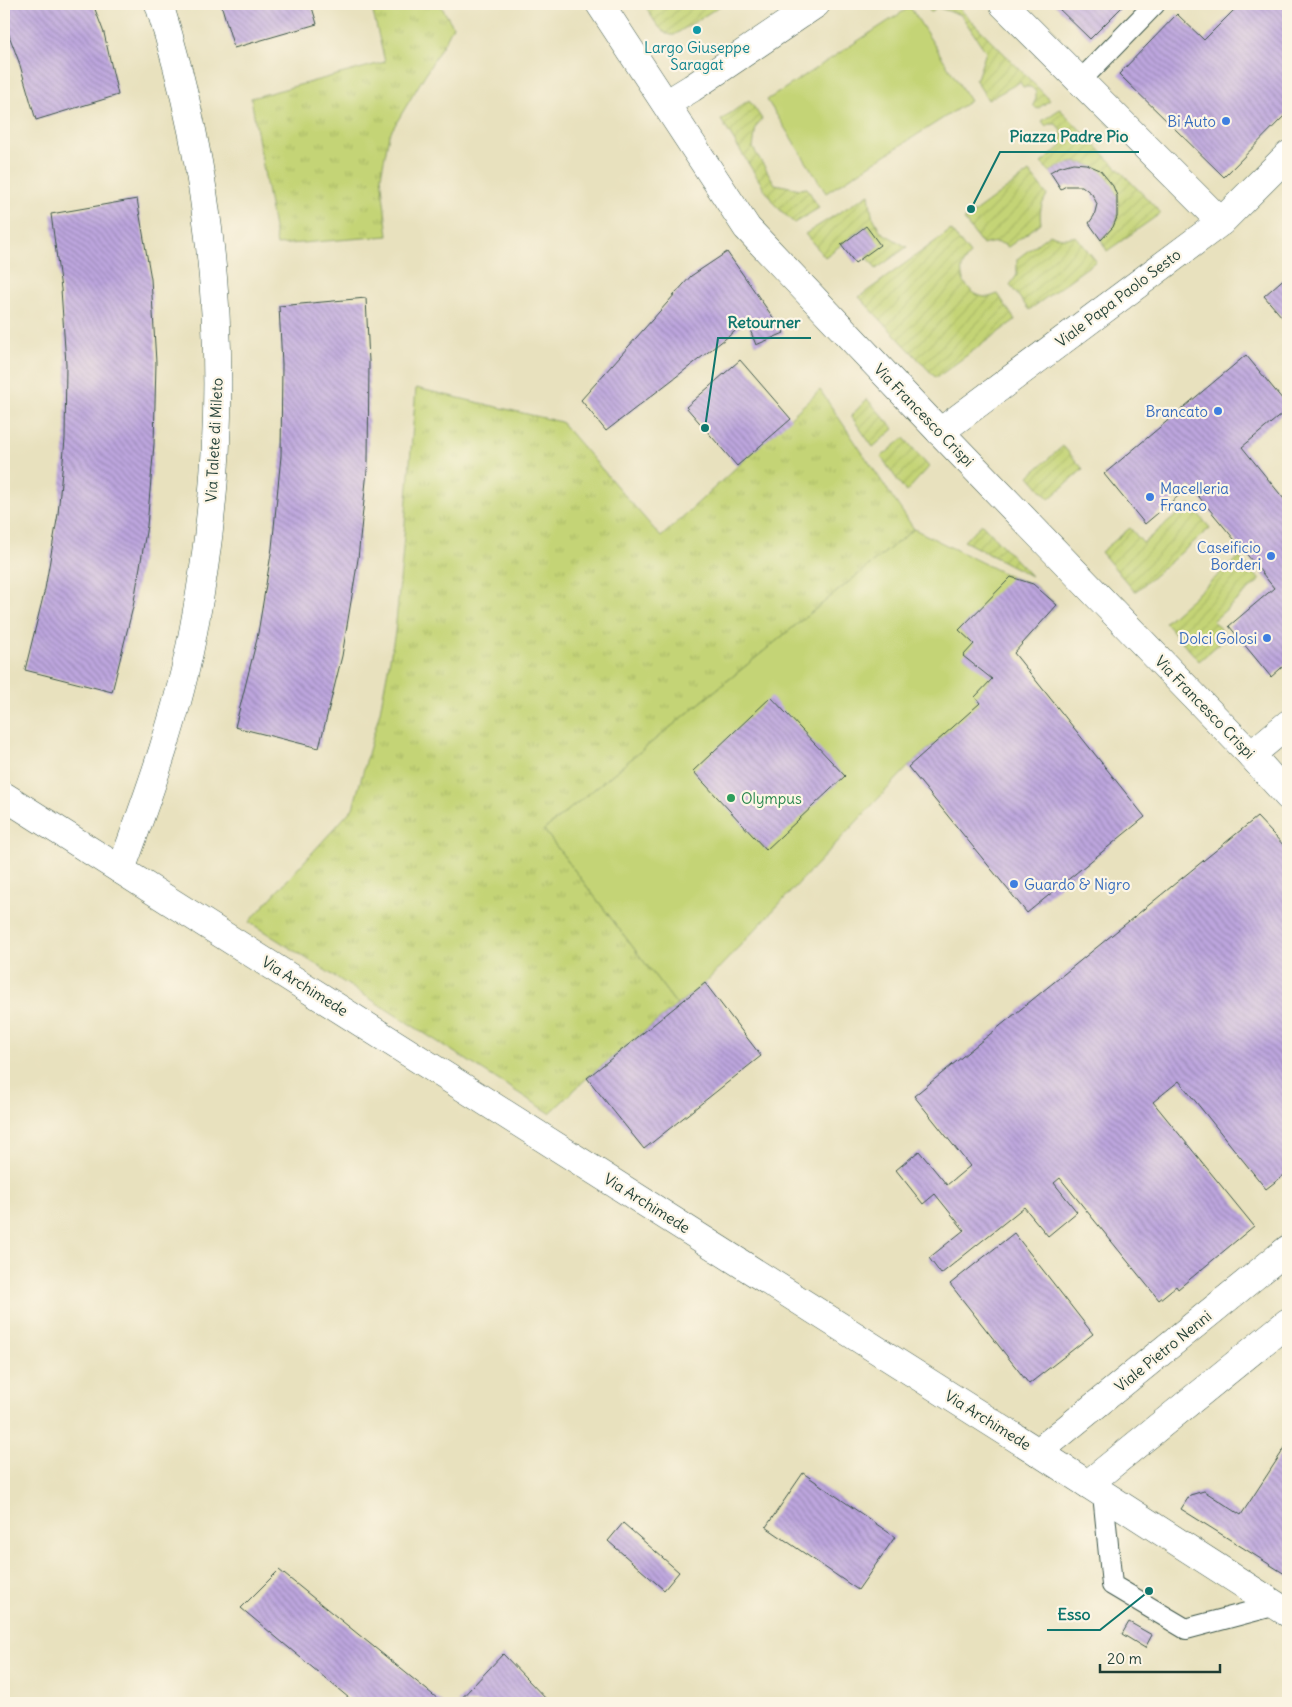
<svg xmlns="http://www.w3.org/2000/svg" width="1292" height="1707" font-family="Delius,sans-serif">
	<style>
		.grass { fill: url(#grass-tufts); stroke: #728855 }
		.garden { fill: url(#garden-furrows); stroke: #728855 }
		.pitch { fill: #c4d476; stroke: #728855 }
		.building { fill: url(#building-back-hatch) }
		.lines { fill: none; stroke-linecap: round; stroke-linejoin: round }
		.lane-casing { stroke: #3d5649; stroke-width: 22 }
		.street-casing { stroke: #3d5649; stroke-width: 29 }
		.secondary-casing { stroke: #3d5649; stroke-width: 29 }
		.lane { stroke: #fff; stroke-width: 20 }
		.street { stroke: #fff; stroke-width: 28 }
		.secondary { stroke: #fff; stroke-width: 28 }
		.culture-dot { fill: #0f9aa8; stroke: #fcf5e5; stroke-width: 2 }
		.shop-dot { fill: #3f7fe0; stroke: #fcf5e5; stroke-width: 2 }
		.leisure-dot { fill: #2e9e5b; stroke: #fcf5e5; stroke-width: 2 }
		.labels { text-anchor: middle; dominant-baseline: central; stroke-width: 4.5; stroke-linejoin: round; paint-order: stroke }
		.culture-label { font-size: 15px; fill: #0d838f; stroke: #fcf5e5 }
		.shop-label { font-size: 15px; fill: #366cbe; stroke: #fcf5e5; text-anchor: end }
		.street-label { font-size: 15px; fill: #1f3d34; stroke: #fcf5e5 }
		.leisure-label { font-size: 15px; fill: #27864d; stroke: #fcf5e5; text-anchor: start }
		.leader { fill: none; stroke: #0f766e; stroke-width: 2 }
		.callout-dot { fill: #0f766e; stroke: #fcf5e5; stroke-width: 2 }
		.callout-label { font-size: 16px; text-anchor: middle; font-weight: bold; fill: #0f766e; stroke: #fcf5e5; stroke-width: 4.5; stroke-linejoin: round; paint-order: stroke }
	</style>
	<defs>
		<pattern id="grass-tufts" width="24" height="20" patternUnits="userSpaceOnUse" patternTransform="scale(1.25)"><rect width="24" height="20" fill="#c4d476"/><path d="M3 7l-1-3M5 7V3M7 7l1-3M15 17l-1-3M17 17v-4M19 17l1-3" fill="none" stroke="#a8b767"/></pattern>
		<pattern id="garden-furrows" width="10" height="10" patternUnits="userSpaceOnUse" patternTransform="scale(1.25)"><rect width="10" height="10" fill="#c4d476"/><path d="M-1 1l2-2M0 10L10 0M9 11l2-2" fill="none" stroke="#a8b767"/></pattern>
		<pattern id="building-back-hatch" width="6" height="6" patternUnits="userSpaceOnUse" patternTransform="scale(1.25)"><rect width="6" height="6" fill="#bda6de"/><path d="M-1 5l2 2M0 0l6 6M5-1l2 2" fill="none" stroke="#9988b5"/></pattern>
	</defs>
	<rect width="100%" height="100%" fill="#fcf5e5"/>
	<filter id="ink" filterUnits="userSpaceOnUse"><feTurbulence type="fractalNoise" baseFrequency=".02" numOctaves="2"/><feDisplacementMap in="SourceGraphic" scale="10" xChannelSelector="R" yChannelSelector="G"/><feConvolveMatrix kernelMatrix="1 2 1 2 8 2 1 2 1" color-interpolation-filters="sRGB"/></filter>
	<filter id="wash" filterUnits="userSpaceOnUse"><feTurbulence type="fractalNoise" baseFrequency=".0096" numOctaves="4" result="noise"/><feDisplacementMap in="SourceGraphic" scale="20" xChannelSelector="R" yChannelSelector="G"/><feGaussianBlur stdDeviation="1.12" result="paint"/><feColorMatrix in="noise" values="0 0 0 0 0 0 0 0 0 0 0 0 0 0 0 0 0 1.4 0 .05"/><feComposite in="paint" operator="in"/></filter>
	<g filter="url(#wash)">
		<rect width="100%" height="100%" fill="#e8e1be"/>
		<g class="grass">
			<polygon points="371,4 443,4 441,6 453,26 447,38 389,135 381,176 388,236 277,245 251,98 385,62"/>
			<polygon points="416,388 561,422 661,537 820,390 914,529 544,830 677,1005 587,1078 550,1113 249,922 353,808 380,711 395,632 402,560"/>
		</g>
		<g class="garden">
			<path d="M644 4H723L674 35C660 36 651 14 644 4Z"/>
			<polygon points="926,4 955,4 1050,100 1037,109 1033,105 1036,99 1036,92 1031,87 1023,87 1020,82 988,100 975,79 977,78 986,52 961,15 936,7 931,13"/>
			<polygon points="749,100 762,119 756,126 753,148 775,184 800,189 807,188 819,208 794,223 774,204 721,120"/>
			<path d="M1060 109 1161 213 1107 251 1101 240C1107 233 1114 227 1117 218 1125 191 1100 159 1072 163 1063 164 1057 168 1050 172L1041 163 1062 146 1059 140 1062 135 1060 129 1056 124H1049L1046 126 1042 121Z"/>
			<path d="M1029 172 1047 195C1041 205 1039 212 1041 223L1008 247C1001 241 991 242 983 245L964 220Z"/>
			<polygon points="869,194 872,215 881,232 907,247 876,269 866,255 879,245 866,226 825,257 805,234"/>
			<path d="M951 230 970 254C968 258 964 261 963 265 957 279 972 297 986 297 989 298 994 295 998 294L1015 320 936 378 859 297Z"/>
			<path d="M1050 234C1059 239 1066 239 1076 236L1096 261 1029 310 1010 285 1017 275V259Z"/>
			<polygon points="867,399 894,429 873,447 851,416"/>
			<polygon points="904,438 929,467 906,492 881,457"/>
			<polygon points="1063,446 1083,469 1049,499 1029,476"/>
			<polygon points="1190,504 1210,528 1135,592 1101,552 1130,528 1143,543"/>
			<polygon points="982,524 1031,576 964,541"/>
			<polygon points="1239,557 1260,580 1213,621 1227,637 1199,661 1165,622"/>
		</g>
		<g class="pitch">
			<polygon points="910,7 970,101 826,193 767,100"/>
			<polygon points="914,529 1011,577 1033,584 1057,605 975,697 980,703 908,767 705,983 677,1005 544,830"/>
		</g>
		<g id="blocks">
			<g class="building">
				<polygon points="4,4 93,4 104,33 118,95 36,120 19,62 4,22"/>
				<polygon points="221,4 311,4 317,24 234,48"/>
				<polygon points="1054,4 1125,4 1090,39"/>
				<polygon points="1228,4 1288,4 1288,112 1224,177 1119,74 1177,14 1204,40 1234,10"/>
				<polygon points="1073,163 1086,164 1100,170 1113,186 1117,196 1117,217 1113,227 1101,240 1089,223 1094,216 1097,204 1092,194 1082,186 1066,186 1061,189 1050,172 1059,167"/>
				<polygon points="137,199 151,279 156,362 154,444 147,526 133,607 112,692 25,670 45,589 58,514 65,439 66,364 61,289 51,214"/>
				<polygon points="866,226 880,245 855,263 841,245"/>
				<polygon points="727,252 784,333 756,345 747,322 606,431 581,400 691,276"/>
				<polygon points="1288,275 1288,324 1264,296"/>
				<polygon points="366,298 369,362 368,461 358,559 342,656 319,748 235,727 257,639 272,548 281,456 282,364 279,306"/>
				<polygon points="1246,355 1288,406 1288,409 1242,447 1288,504 1288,662 1271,677 1229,626 1274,588 1258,568 1190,486 1145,524 1104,474"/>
				<polygon points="740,360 791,419 737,466 686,407"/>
				<polygon points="1011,577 1033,584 1057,605 1014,653 1145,817 1027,913 908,767 980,703 975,697 992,679 963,656 974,644 959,630"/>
				<polygon points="771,697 845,776 766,850 693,771"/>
				<polygon points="1257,817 1288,850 1288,1031 1284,1034 1288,1039 1288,1172 1266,1189 1179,1081 1153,1102 1254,1226 1178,1289 1176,1286 1159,1300 1060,1178 1054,1183 1077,1212 1048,1236 1024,1207 941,1274 929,1258 964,1230 935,1194 923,1204 896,1170 919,1151 947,1185 970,1166 914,1096"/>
				<polygon points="705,983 761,1056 644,1149 587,1078"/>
				<polygon points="1014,1233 1093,1334 1029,1384 950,1284"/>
				<polygon points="1288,1443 1288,1576 1181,1509 1190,1495 1204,1491 1241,1515"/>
				<polygon points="803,1473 895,1537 858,1590 766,1527"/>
				<polygon points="623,1523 679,1572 664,1590 608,1541"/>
				<polygon points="279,1570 443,1703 355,1703 241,1608"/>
				<polygon points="1129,1622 1152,1635 1145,1648 1122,1634"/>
				<polygon points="503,1654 550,1703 457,1703"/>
			</g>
		</g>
	</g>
	<g filter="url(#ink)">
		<use href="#blocks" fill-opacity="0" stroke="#3d5649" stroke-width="1"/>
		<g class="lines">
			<g class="lane-casing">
				<g id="lane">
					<polyline points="1080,81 1155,4"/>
					<polyline points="1103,1494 1112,1585 1186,1629 1277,1605"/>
				</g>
			</g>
			<g class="street-casing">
				<g id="street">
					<polyline points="1003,4 1221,222"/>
					<polyline points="666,104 692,88 816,4"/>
					<polyline points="940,432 1221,222 1288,155"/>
					<polyline points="1251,755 1288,724"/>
					<path d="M121 870C150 791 179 711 194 627 234 420 223 205 159 4"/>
				</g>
			</g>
			<g class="secondary-casing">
				<g id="secondary">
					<polyline points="600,4 747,228 940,432 1251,755 1288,796"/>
					<polyline points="4,796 1038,1452 1288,1613"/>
					<polyline points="1038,1452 1288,1249"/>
					<polyline points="1088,1484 1288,1322"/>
				</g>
			</g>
			<use href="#lane" class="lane"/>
			<use href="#street" class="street"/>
			<use href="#secondary" class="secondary"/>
		</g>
	</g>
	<circle class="culture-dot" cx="697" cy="30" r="5"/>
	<g class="shop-dot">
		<circle cx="1226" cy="121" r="5"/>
		<circle cx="1218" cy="411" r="5"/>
		<circle cx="1150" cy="497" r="5"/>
		<circle cx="1271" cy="556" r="5"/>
		<circle cx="1267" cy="638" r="5"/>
		<circle cx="1014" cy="884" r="5"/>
	</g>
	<circle class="leisure-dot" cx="731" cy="798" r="5"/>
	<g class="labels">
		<g class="culture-label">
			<text x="697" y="47">Largo Giuseppe<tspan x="697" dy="17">Saragat</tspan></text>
		</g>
		<g class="shop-label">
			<text x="1216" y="121">Bi Auto</text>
			<text x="1208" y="411">Brancato</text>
			<text x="1160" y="488" text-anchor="start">Macelleria<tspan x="1160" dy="17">Franco</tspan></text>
			<text x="1261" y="547">Caseificio<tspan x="1261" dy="17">Borderi</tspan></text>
			<text x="1257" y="638">Dolci Golosi</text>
			<text x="1024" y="884" text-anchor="start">Guardo &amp; Nigro</text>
		</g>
		<g class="street-label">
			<text transform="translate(1118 298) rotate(-37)">Viale Papa Paolo Sesto</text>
			<text transform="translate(924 415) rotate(46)">Via Francesco Crispi</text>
			<text transform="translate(214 440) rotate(-87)">Via Talete di Mileto</text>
			<text transform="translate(1205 707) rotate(46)">Via Francesco Crispi</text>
			<text transform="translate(305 986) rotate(32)">Via Archimede</text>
			<text transform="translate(647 1203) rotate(32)">Via Archimede</text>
			<text transform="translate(1163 1351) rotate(-39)">Viale Pietro Nenni</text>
			<text transform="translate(988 1420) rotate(32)">Via Archimede</text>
		</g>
		<g class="leisure-label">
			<text x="741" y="798">Olympus</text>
		</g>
	</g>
	<path class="leader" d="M971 209L1000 152H1139M705 428L718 338H811M1149 1591L1100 1630H1047"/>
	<g class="callout-dot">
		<circle cx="971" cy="209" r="5"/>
		<circle cx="705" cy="428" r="5"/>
		<circle cx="1149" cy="1591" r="5"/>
	</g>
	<g class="callout-label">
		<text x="1069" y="142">Piazza Padre Pio</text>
		<text x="764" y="328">Retourner</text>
		<text x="1074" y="1620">Esso</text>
	</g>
	<rect width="1292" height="1707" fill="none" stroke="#fcf5e5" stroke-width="20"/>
	<path d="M1100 1664v8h120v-8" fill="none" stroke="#1f3d34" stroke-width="2.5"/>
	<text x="1107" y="1664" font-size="15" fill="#1f3d34" stroke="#fcf5e5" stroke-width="4" paint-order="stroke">20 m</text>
</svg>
